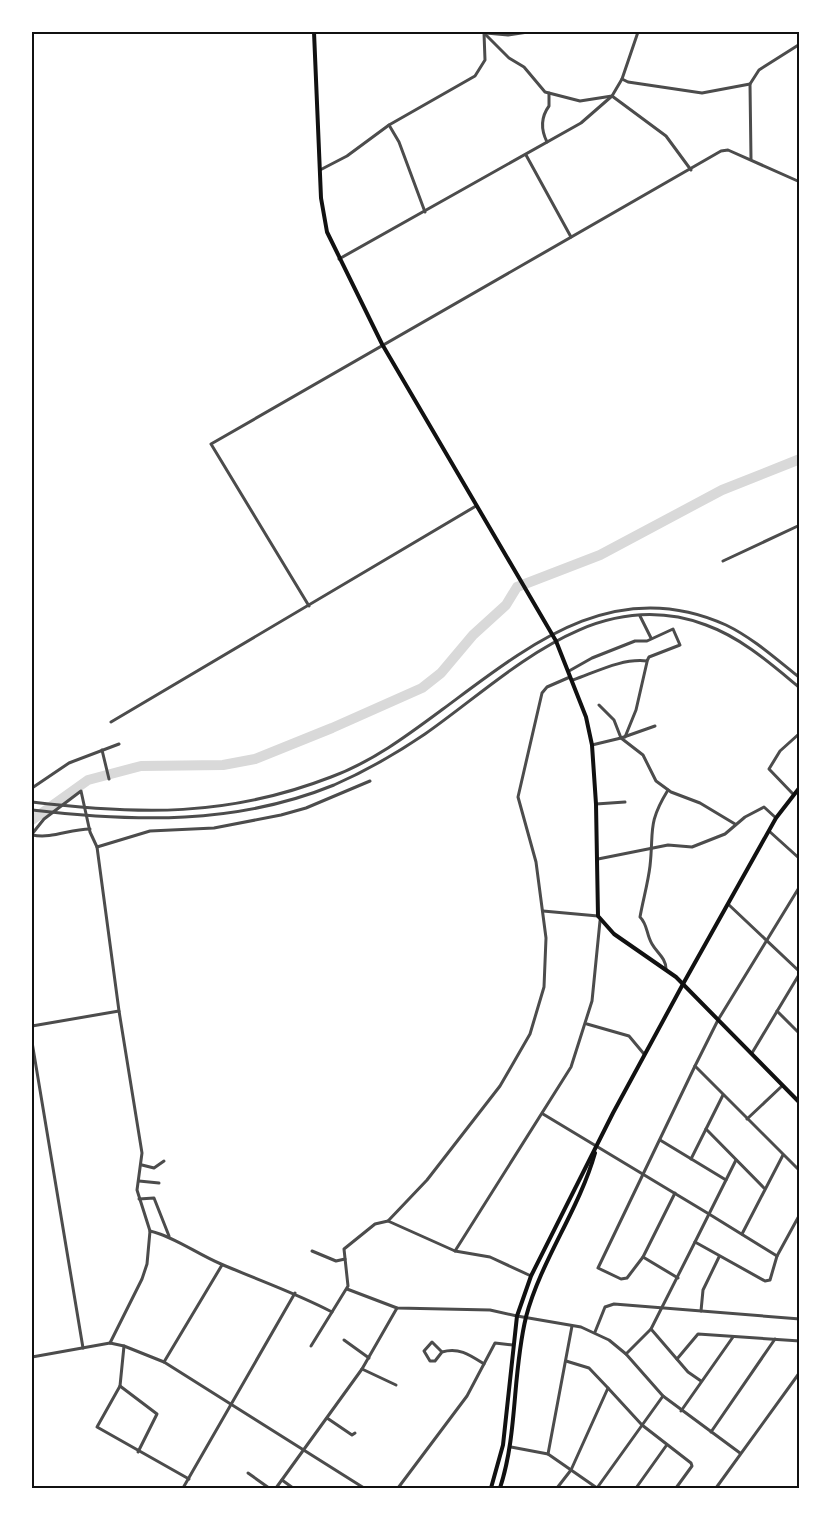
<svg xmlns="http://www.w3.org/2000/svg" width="831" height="1520" font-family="'Sofia Sans Condensed',sans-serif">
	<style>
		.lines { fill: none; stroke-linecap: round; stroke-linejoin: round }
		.river { stroke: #d9d9d9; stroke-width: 10 }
		.minor { stroke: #4c4c4c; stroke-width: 3 }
		.tertiary { stroke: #4c4c4c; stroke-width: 3 }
		.secondary { stroke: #111; stroke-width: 4 }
		.neatline { fill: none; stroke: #111; stroke-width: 2 }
	</style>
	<rect width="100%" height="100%" fill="#fff"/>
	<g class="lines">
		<polyline class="river" points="32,820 88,780 141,766 223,765 255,759 332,728 422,688 441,673 473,635 506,605 517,587 600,555 722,490 800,459"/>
		<g class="minor">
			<polyline points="483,32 509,58 524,67 545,92 580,101 612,96 666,136 691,170"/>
			<polyline points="486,33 508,35 528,32"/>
			<polyline points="622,79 628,82 702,93 750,84"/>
			<polyline points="389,125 399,142 425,212"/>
			<path d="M547 142C541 130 541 117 549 106V93"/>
			<polyline points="526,155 571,237"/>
			<polyline points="751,159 750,84 759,70 800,44"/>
			<polyline points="320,170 347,156 389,125 475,76 485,60 484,33"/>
			<polyline points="723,561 800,525"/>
			<polyline points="309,606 211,444 721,151 728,150 800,182"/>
			<polyline points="640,616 651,638"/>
			<path d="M569 671 592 658 635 641H647L673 629 680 645 649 657 647 661C622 658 596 672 573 680"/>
			<polyline points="599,705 614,720 621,738 643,755 656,781 671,792 700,803 735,824"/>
			<polyline points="111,722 476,506"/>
			<polyline points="625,737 636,710 647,662"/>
			<polyline points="592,745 621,738 655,726"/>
			<polyline points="102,750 109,779"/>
			<polyline points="32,788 69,763 119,744"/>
			<polyline points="793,794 769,769 780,751 800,733"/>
			<polyline points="596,804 625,802"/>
			<polyline points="769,831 800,859"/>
			<polyline points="32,834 44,819 81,791 90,832 97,847 119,1011 142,1153 137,1190 150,1231 147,1264 142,1279 110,1343"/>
			<path d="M32 835C53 839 69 829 90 829"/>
			<polyline points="97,847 150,831 214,828 281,815 306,808 370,781"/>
			<polyline points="598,859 668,845 692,847 725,834 745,817 764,807 776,818"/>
			<polyline points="800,886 718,1020 695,1066 800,1171"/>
			<polyline points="728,904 800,972"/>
			<polyline points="543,911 598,916"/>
			<path d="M666 969C666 958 657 953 652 944 646 934 648 925 640 917 643 900 648 883 650 866 654 831 647 824 668 790"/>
			<polyline points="777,1011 800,1034"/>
			<polyline points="587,1024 629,1036 644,1054"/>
			<polyline points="32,1026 119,1011"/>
			<polyline points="32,1042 83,1348"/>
			<polyline points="723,1095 706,1129 764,1188"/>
			<polyline points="543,1114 709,1214 695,1242 765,1281 770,1280 777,1256 800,1214"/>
			<polyline points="747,1119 782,1086"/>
			<polyline points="660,1140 726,1180"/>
			<polyline points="691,1159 706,1129"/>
			<polyline points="736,1160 709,1214 777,1256"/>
			<polyline points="142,1165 154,1168 164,1161"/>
			<polyline points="139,1181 159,1183"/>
			<polyline points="675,1193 643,1257 627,1278 621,1279 598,1268 695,1066"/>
			<polyline points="139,1199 154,1198 169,1236"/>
			<polyline points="388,1221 455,1251 490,1257 531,1276"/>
			<path d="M150 1231C175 1237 197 1254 221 1264 258 1280 296 1293 332 1312L348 1286 344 1249 375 1224 388 1221 427 1180 500 1086 530 1034 544 987 546 938 536 862 518 797 542 693 547 687 570 677"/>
			<polyline points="742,1234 783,1155"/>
			<polyline points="312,1251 336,1261 345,1259"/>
			<polyline points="455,1251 571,1067 592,1001 600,921"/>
			<polyline points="643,1257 678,1278"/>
			<polyline points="347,1289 397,1308 490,1310 517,1316"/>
			<polyline points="701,1311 703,1290 719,1257"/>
			<polyline points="651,1329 688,1372 701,1381"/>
			<polyline points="595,1332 605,1307 614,1304 800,1319"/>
			<polyline points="344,1340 369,1358"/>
			<polyline points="124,1346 120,1386 97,1427 189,1479"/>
			<polyline points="311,1346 332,1312"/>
			<path d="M442 1352 432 1342 424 1351 430 1361H435L442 1352C459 1347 470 1355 484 1364"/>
			<polyline points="626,1354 651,1329 695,1242"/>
			<polyline points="32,1357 110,1343 124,1346 164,1362 364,1488"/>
			<polyline points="677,1359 698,1334 800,1341"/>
			<polyline points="566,1361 589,1368 608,1388"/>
			<polyline points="164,1362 222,1265"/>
			<polyline points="362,1369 396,1385"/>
			<polyline points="120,1386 157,1414 138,1452"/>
			<polyline points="681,1411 733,1337"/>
			<polyline points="327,1418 352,1435 355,1433"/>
			<polyline points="711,1432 775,1339"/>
			<polyline points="511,1447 548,1454 597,1488 663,1396"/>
			<polyline points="548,1454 572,1326"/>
			<polyline points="248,1473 269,1488"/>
			<polyline points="282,1480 293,1488"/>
			<polyline points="183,1488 295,1293"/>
			<polyline points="276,1488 362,1369 397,1308"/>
			<polyline points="398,1488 467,1396 495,1343 513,1345"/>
			<polyline points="557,1488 571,1470 608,1388 642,1425 691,1463 692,1466 676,1488"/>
			<polyline points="636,1488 666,1446"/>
			<polyline points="716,1488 800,1372"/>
		</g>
		<g class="tertiary">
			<polyline points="339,259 581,123 612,96 622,79 638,32"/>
			<path d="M32 802C139 815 228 817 331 777 372 762 408 735 443 709 528 646 614 574 726 625 753 638 776 659 800 678"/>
			<path d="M32 810C135 822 236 825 334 785 366 771 397 753 425 734 508 676 594 583 706 625 742 638 771 664 800 688"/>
			<polyline points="752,1053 800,973"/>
			<polyline points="517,1316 581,1327 609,1340 626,1354 663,1396 740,1453"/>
		</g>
		<g class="secondary">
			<polyline points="314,32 321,198 327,232 382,344 556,641 586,717 592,745 596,804 598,916 614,934 676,977 800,1103"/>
			<polyline points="491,1488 503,1445 517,1316 531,1276 613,1113 683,984 776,818 800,787"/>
			<path d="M500 1488C518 1433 512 1374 526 1317 541 1260 579 1210 595 1153"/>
		</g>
	</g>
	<rect width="831" height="1520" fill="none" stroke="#ffffff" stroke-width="66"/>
	<rect x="33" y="33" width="765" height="1454" class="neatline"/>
</svg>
